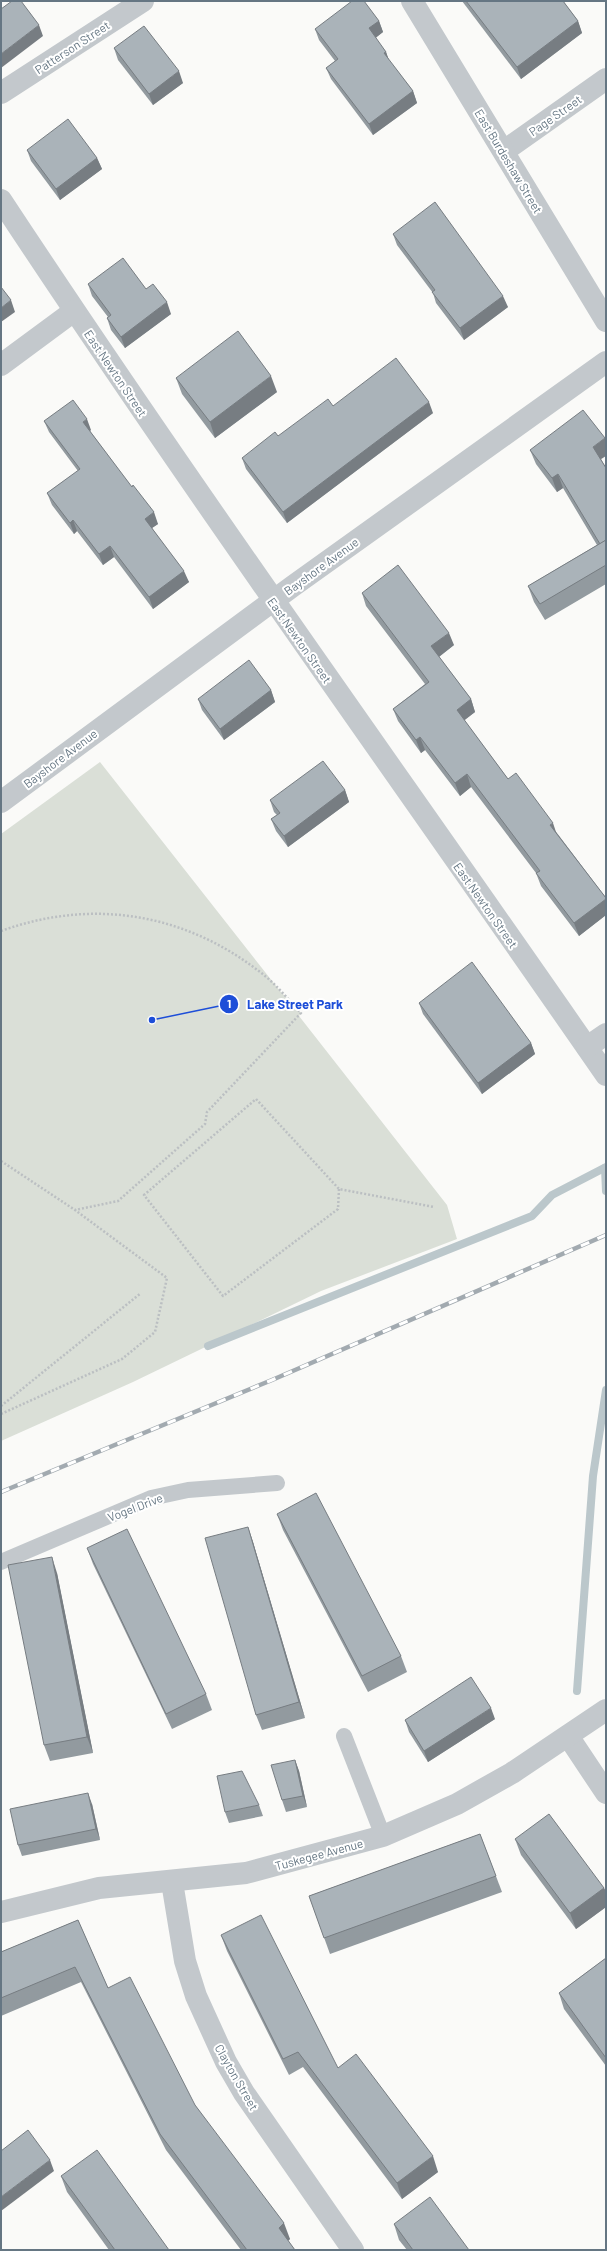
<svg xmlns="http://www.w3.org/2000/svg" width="607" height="2251" font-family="Barlow,sans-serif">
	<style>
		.green { fill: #dadfd7 }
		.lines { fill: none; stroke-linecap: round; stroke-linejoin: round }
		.stream { stroke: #bbc7cb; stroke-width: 8 }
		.path { stroke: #bbbfc2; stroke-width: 2.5; stroke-dasharray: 2 2; stroke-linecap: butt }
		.service { stroke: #c3c8cc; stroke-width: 16 }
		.minor { stroke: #c3c8cc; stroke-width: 22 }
		.tertiary { stroke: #c3c8cc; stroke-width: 22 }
		.rail-casing { stroke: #a2aab0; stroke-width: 4.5 }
		.rail { stroke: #fff; stroke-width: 3; stroke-dasharray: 9; stroke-linecap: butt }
		.wall { fill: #929a9f }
		.shaded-wall { fill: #777d82 }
		.building { fill: #aab3b9; stroke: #777d82 }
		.labels { text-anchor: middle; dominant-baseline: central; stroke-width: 4; stroke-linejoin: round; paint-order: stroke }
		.street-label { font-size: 12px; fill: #657683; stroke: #fff }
		.leader { fill: none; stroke: #1d4ed8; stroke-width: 1.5 }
		.callout-dot { fill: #1d4ed8; stroke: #fff; stroke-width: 1.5 }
		.mark-label { font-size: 12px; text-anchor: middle; font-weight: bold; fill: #fff }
		.callout-label { font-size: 13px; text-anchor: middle; font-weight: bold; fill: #1d4ed8; stroke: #fff; stroke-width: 4; stroke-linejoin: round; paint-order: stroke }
	</style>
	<rect width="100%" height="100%" fill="#fafaf8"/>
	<polygon class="green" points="100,762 280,991 301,1013 299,1016 447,1205 457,1239 321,1291 133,1382 1,1441 1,834"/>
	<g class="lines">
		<g class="stream">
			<polyline points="605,1168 606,1191"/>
			<polyline points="208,1346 532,1216 552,1195 606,1167"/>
			<polyline points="577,1691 593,1476 606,1390"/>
		</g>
		<g class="path">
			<path d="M1 931C92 898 184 913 260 972 275 983 288 999 301 1013L207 1112 205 1124 118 1201 75 1210"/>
			<polyline points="1,1161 75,1210 167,1278 155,1332 122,1359 1,1414"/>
			<polyline points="339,1189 338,1209 223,1296 144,1195 256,1099 339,1189 434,1207"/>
			<polyline points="1,1406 141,1293"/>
		</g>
		<g class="service">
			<polyline points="1,1562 151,1498 188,1490 277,1483"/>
			<polyline points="344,1736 383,1836"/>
		</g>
		<g class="minor">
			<polyline points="1,93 143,1"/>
			<polyline points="504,151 606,79"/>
			<path d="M1 200C196 496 404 783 606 1075"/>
			<polyline points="1,365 74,311"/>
			<polyline points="1,802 293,586 606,362"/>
			<polyline points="587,1047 606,1034"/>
			<polyline points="568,1736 606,1793"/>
			<polyline points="172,1882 185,1961 196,1996 226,2062 244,2093 353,2250"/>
			<polyline points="1,1912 99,1888 246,1873 383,1836 457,1804 512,1773 606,1710"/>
		</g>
		<polyline class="tertiary" points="412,1 606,321"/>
		<g class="rail-casing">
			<polyline id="rail" points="1,1492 272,1380 606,1235"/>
		</g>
		<use href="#rail" class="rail"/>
	</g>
	<g class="wall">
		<polygon points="462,1 563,1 578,21 582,33 521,79"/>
		<polygon points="379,21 383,32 375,38 386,52 389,61 413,91 417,103 373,135 331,79 326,68 335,61 319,40 315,29"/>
		<polygon points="114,48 183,83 153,105 118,60"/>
		<polygon points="27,150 97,158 102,169 60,200 31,161"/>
		<polygon points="393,234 508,307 464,340 436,303 433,293 397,245"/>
		<polygon points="88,284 171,314 125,348 111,330 107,318 108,317 92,296"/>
		<polygon points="176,378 277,392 215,438 182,394"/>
		<polygon points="333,406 433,413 287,523 246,469 242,458"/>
		<polygon points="44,421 91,430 90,431 158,524 152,528 189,582 153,609 114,557 103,565 77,531 74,534 52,505 47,493 78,471 49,432"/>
		<polygon points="530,450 601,459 606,468 606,584 545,620 534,602 528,586 597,545 563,488 557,492 536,464"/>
		<polygon points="362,593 454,645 439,657 471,699 475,712 464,720 508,779 557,833 606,898 606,915 579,936 541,886 536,873 471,787 460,796 425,750 421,753 398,721 393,709 425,684 366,606"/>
		<polygon points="271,690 275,702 224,740 202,710 198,699"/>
		<polygon points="345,790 349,802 288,847 276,831 271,819 277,815 274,812 270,800"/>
		<polygon points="419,1003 531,1043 535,1054 482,1094 423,1014"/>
		<polygon points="277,1514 401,1656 407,1672 368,1692 283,1530"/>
		<polygon points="248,1527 253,1542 305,1718 262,1730 256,1715"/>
		<polygon points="87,1548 206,1694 212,1710 172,1729 93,1564"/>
		<polygon points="57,1573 93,1753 50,1761 44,1745"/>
		<polygon points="495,1719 428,1762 409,1732 405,1720"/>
		<polygon points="295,1760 299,1771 307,1807 286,1812 282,1800"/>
		<polygon points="92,1804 100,1840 22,1856 18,1845"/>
		<polygon points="259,1805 263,1816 229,1823 225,1812"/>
		<polygon points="480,1834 502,1892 330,1954 309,1896"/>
		<polygon points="515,1839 604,1888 606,1892 606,1907 576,1929 521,1855"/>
		<polygon points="78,1920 108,1988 195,2105 290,2239 288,2241 295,2250 241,2250 166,2150 81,1982 1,2016 1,1952"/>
		<polygon points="221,1935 338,2068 438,2172 402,2199 303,2067 289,2075 227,1951"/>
		<polygon points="606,1958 606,2066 564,2009 559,1993"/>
		<polygon points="61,2176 169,2250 109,2250 67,2192"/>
		<polygon points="394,2224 469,2250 407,2250 399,2240"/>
	</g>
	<g class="shaded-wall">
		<polygon points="379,21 383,32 373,40 369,28"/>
		<polygon points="578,21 582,33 521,79 517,67"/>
		<polygon points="39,25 43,36 1,68 1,54"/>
		<polygon points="386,52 390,63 384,53"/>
		<polygon points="179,71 183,83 153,105 149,94"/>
		<polygon points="413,91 417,103 373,135 369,124"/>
		<polygon points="97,158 102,169 60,200 56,189"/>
		<polygon points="503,296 508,307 464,340 460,328"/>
		<polygon points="11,300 15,312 1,322 1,308"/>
		<polygon points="167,302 171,314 125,348 121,337"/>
		<polygon points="271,376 277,392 215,438 210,422"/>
		<polygon points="429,402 433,413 287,523 283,512"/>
		<polygon points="87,419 91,430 87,433 83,422"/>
		<polygon points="605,438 606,442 606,456 598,461 593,447"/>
		<polygon points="558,474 563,488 557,492 552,478"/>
		<polygon points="154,512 158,524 149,530 145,519"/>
		<polygon points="73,520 77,531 74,534 70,523"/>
		<polygon points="110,546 114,557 103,565 99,554"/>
		<polygon points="184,571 189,582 153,609 149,597"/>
		<polygon points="449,633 454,645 436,659 431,646"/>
		<polygon points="271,690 275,702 224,740 220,729"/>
		<polygon points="471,699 475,712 461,723 457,710"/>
		<polygon points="420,737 425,750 421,753 416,740"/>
		<polygon points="467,774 471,787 460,796 455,783"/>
		<polygon points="345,790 349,802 288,847 284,836"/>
		<polygon points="553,823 557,835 550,825"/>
		<polygon points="606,899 606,915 579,936 574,923"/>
		<polygon points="531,1043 535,1054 482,1094 478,1083"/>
		<polygon points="248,1527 253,1542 305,1718 299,1702"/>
		<polygon points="52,1557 57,1573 93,1753 87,1737"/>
		<polygon points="491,1708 495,1719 428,1762 424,1751"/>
		<polygon points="295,1760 299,1771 307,1807 303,1796"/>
		<polygon points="88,1793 92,1804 100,1840 96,1829"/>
		<polygon points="604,1888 606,1892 606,1907 576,1929 570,1913"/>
		<polygon points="433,2156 438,2172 402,2199 397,2183"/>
		<polygon points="50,2160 54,2171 1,2211 1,2197"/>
		<polygon points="284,2223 290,2239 284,2244 279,2228"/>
	</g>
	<g class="building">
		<polygon points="12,1 21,1 39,25 1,54 1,9"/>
		<polygon points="352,1 364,1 379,21 369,28 386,52 384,53 413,91 369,124 326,68 338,59 315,29"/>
		<polygon points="466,1 563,1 578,21 517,67"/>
		<polygon points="144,26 179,71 149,94 114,48"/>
		<polygon points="68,119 97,158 56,189 27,150"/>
		<polygon points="435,202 503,296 460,328 432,292 435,290 393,234"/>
		<polygon points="123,258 146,289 153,284 167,302 121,337 107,318 111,315 88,284"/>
		<polygon points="1,287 11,300 1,308"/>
		<polygon points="238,331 271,376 210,422 176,378"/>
		<polygon points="396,358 429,402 283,512 242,458 275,432 278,436 328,399 333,406"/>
		<polygon points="73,400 87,419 83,422 132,487 133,485 154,512 145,519 184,571 149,597 110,546 99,554 73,520 70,523 47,493 80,469 44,421"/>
		<polygon points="583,410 605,438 593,447 606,468 606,540 600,544 558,474 552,478 530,450"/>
		<polygon points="606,540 606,565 540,604 528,586"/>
		<polygon points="398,565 449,633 431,646 471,699 457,710 508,779 516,773 553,823 550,825 606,898 606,899 574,923 536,873 540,871 467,774 455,783 420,737 416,740 393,709 429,682 362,593"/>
		<polygon points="249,660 271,690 220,729 198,699"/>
		<polygon points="323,761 345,790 284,836 271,819 280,813 270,800"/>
		<polygon points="472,962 531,1043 478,1083 419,1003"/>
		<polygon points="316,1493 401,1656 362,1676 277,1514"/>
		<polygon points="248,1527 299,1702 256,1715 205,1538"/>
		<polygon points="127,1529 206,1694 166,1714 87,1548"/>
		<polygon points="52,1557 87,1737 44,1745 8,1565"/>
		<polygon points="471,1677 491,1708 424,1751 405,1720"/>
		<polygon points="295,1760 303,1796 282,1800 271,1765"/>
		<polygon points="242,1771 259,1805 225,1812 217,1776"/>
		<polygon points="88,1793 96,1829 18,1845 10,1809"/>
		<polygon points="549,1814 604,1888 570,1913 515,1839"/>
		<polygon points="480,1834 496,1876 324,1938 309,1896"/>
		<polygon points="261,1915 338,2068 356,2054 433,2156 397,2183 298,2052 283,2059 221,1935"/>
		<polygon points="78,1920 108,1988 130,1977 195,2105 284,2223 279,2228 295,2250 247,2250 160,2134 75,1967 1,1998 1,1952"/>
		<polygon points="606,1958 606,2058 559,1993"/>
		<polygon points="28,2130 50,2160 1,2197 1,2151"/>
		<polygon points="97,2150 169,2250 115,2250 61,2176"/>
		<polygon points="430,2197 469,2250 413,2250 394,2224"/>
	</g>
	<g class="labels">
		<g class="street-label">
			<text transform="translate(72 47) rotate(-33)">Patterson Street</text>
			<text transform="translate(555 115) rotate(-35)">Page Street</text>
			<text transform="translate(509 161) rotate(59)">East Burdeshaw Street</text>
			<text transform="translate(116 373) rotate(56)">East Newton Street</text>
			<text transform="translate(321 566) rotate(-36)">Bayshore Avenue</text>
			<text transform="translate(300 640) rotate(55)">East Newton Street</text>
			<text transform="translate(60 758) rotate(-37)">Bayshore Avenue</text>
			<text transform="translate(486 905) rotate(55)">East Newton Street</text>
			<text transform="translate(135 1507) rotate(-21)">Vogel Drive</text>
			<text transform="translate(319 1854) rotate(-15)">Tuskegee Avenue</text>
			<text transform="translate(237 2077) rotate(60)">Clayton Street</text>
		</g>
	</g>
	<path class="leader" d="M152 1020L229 1004"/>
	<g class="callout-dot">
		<circle cx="152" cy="1020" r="4"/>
		<circle cx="229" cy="1004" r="10"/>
	</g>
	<g class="mark-label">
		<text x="229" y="1008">1</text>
	</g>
	<g class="callout-label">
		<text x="295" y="1009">Lake Street Park</text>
	</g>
	<rect width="607" height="2251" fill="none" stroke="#657683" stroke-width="4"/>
</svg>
